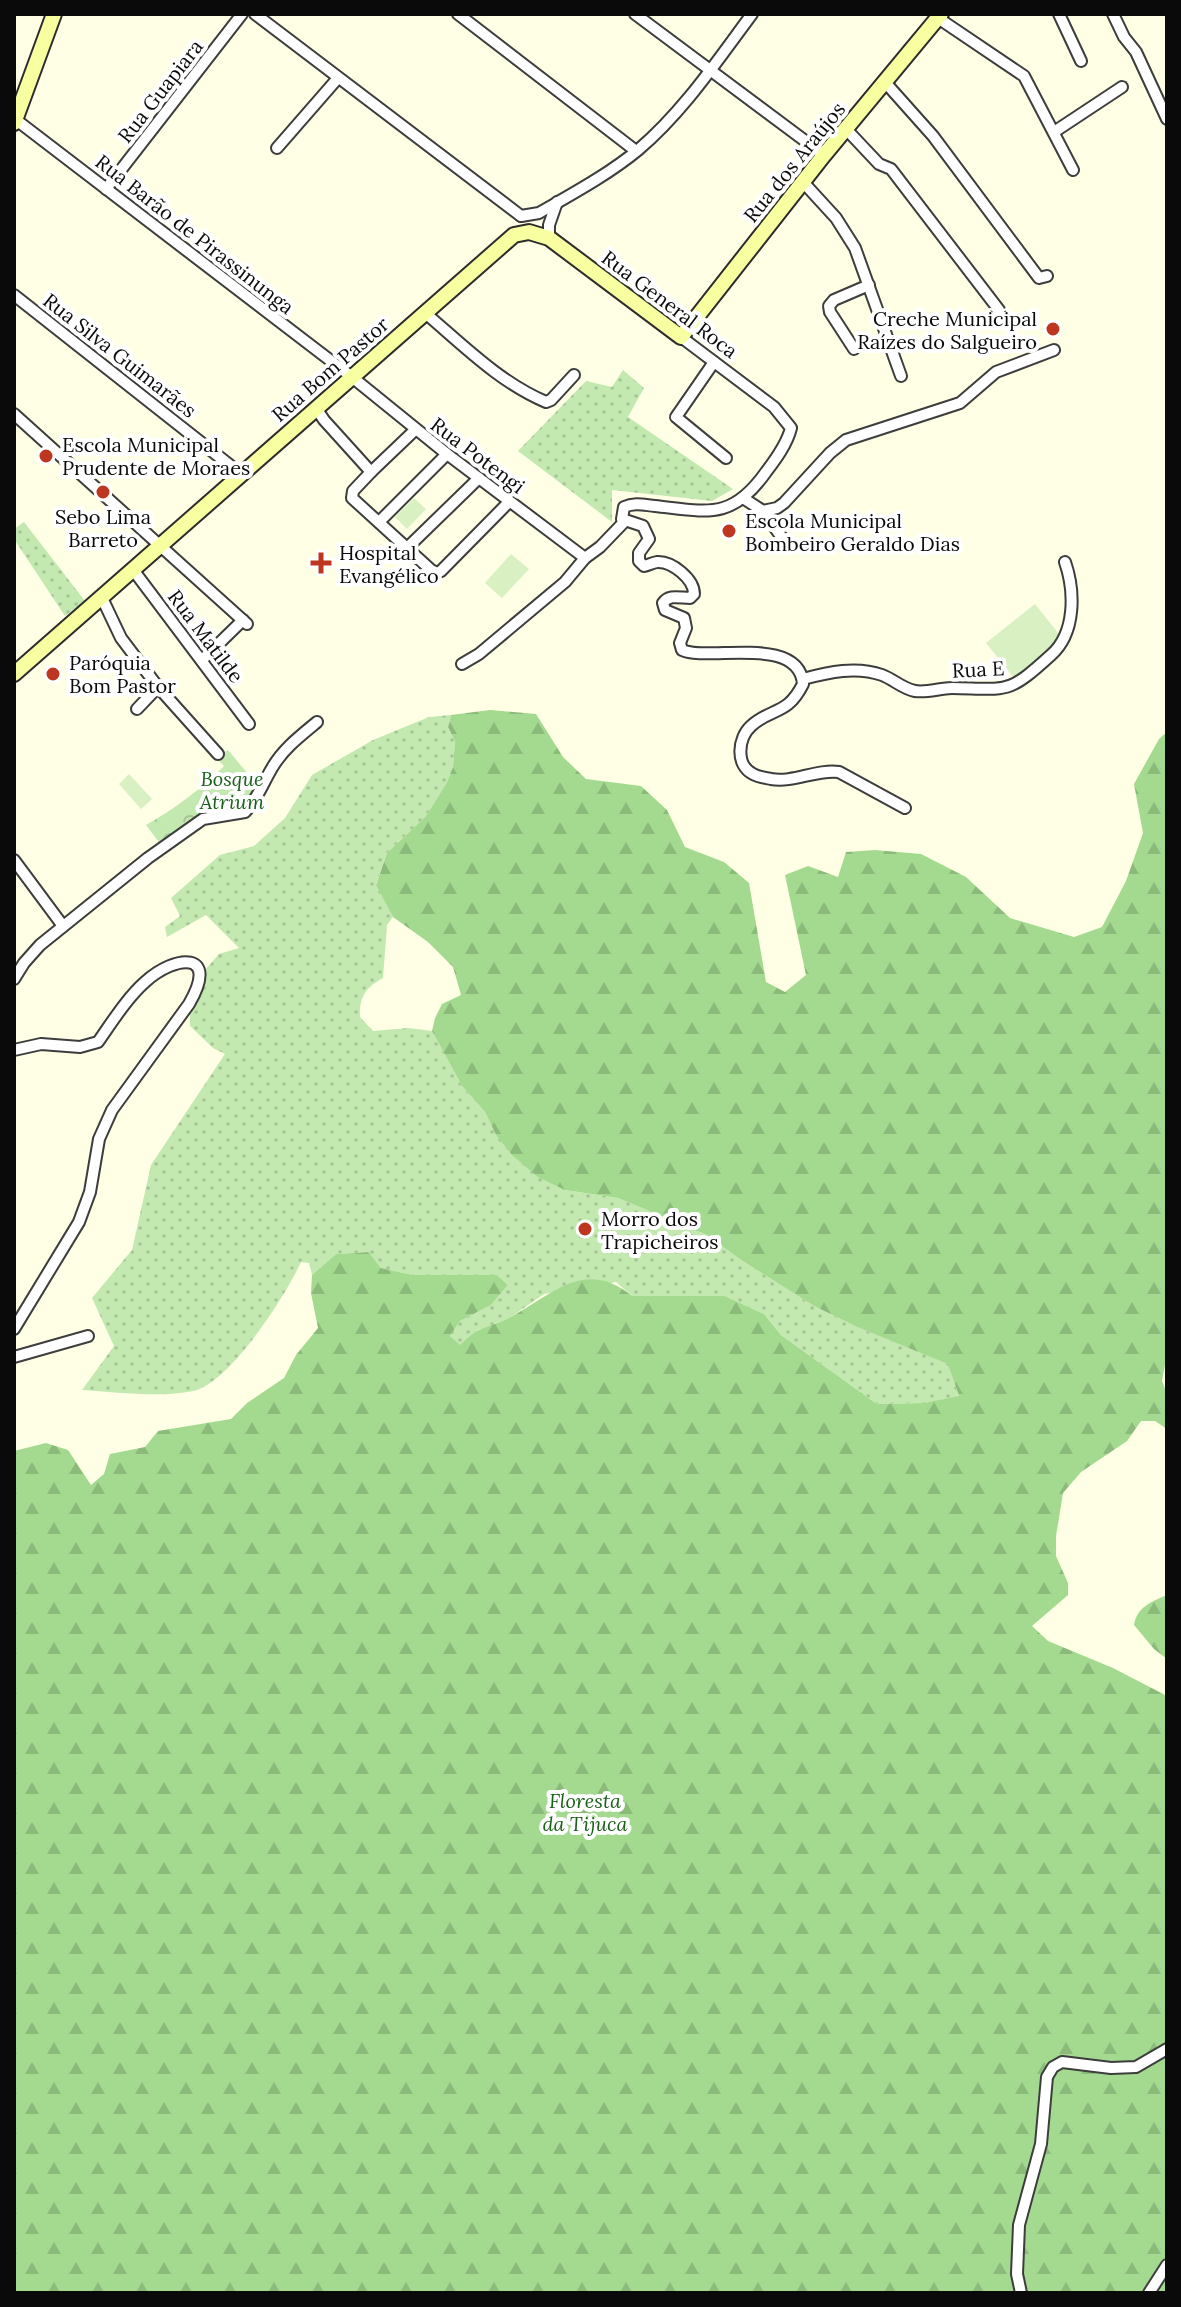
<svg xmlns="http://www.w3.org/2000/svg" width="1181" height="2307" font-family="Lora,serif">
	<style>
		.grass { fill: url(#grass-dots) }
		.forest { fill: url(#forest-firs) }
		.park { fill: url(#park-crowns) }
		.pitch { fill: #d8f0c2 }
		.lines { fill: none; stroke-linecap: round; stroke-linejoin: round }
		.street-casing { stroke: #3d3d3d; stroke-width: 14 }
		.secondary-casing { stroke: #2c2c2c; stroke-width: 18 }
		.street { stroke: #fff; stroke-width: 10 }
		.secondary { stroke: #f8ffa1; stroke-width: 14 }
		.poi-dot { fill: #bc3620; stroke: #fff; stroke-width: 3 }
		.labels { text-anchor: middle; dominant-baseline: central; stroke-width: 8; stroke-linejoin: round; paint-order: stroke }
		.street-label { font-size: 20px; fill: #0a0a0a; stroke: #fff }
		.poi-label { font-size: 20px; fill: #0a0a0a; stroke: #fff; text-anchor: start }
		.park-label { font-size: 20px; font-style: italic; fill: #1b611a; stroke: #fff }
	</style>
	<defs>
		<pattern id="grass-dots" width="8" height="8" patternUnits="userSpaceOnUse" patternTransform="scale(2)"><rect width="8" height="8" fill="#c3e9b0"/><path d="M2 2h.1M6 6h.1" fill="none" stroke="#a6c696" stroke-width="1.8" stroke-linecap="round"/></pattern>
		<pattern id="forest-firs" width="22" height="20" patternUnits="userSpaceOnUse" patternTransform="scale(2)"><rect width="22" height="20" fill="#a3da8f"/><path d="M5 1l3.5 6h-7zM16 11l3.5 6h-7z" fill="#8bba7a"/></pattern>
		<pattern id="park-crowns" width="20" height="18" patternUnits="userSpaceOnUse" patternTransform="scale(2)"><rect width="20" height="18" fill="#c3e9b0"/><path d="M2 6a3 3 0 1 1 6 0M12 15a3 3 0 1 1 6 0" fill="none" stroke="#a6c696"/></pattern>
	</defs>
	<rect width="100%" height="100%" fill="#ffffe6"/>
	<g class="grass">
		<polygon points="623,370 644,388 628,417 733,489 712,501 612,490 612,522 518,451 586,381 612,387"/>
		<polygon points="24,522 85,601 65,616 14,539 14,529"/>
		<path d="M451 715 448 727 455 741 453 767 447 782 426 816 387 853 376 884 393 917 387 925 383 978C366 987 359 997 360 1017L373 1031 408 1028 432 1031 462 1086 485 1112 496 1135 565 1190 618 1198 707 1235 741 1260 814 1306 857 1327 949 1364 959 1397 924 1403 877 1404 781 1335 764 1314 725 1296H632L616 1282 544 1294 508 1319 478 1330 460 1346 450 1336 460 1321 491 1305 508 1285 497 1275H413L381 1268 369 1252 336 1254 312 1275 309 1263 301 1262C286 1295 230 1383 193 1391 160 1398 116 1392 82 1390L114 1346 92 1298 132 1250 151 1165 225 1054 213 1048 190 1026V987L219 954 239 948 206 915 167 937 165 927 180 916 171 898 220 855 254 846 285 818 312 775 373 740 429 717Z"/>
	</g>
	<g class="forest">
		<path d="M490 710 536 714 563 757 586 779 641 786 667 810 685 847 724 862 749 883 766 982 785 992 806 975 785 875 808 866 838 877 846 852 875 850 921 854 966 877 1010 918 1074 937 1102 927 1126 881 1143 833 1134 784 1159 739 1167 732V1354L1162 1381 1167 1394V1429L1155 1421H1141L1127 1441 1081 1472 1063 1493 1056 1536V1556L1068 1583V1595L1032 1626 1048 1641 1113 1668 1167 1696V2293H14V1451L46 1443 68 1450 91 1485 104 1474 110 1454 145 1447 158 1431 231 1419 247 1403 284 1378 296 1355 318 1328 311 1293 312 1275 336 1254 369 1252 381 1268 413 1275H497L508 1285 491 1305 460 1321 450 1336 460 1345C466 1340 472 1333 479 1330 489 1325 500 1323 509 1318 552 1295 585 1257 632 1296H725L764 1314 781 1335 877 1404 924 1403 959 1396 948 1364 857 1327 814 1306 741 1260 707 1235 618 1198 565 1190 538 1177 512 1155 496 1135 485 1112 462 1086 432 1031 435 1018 442 1004 461 995 453 967 428 942 393 917 376 885 387 853 426 816 447 782 453 767 455 741 448 727 451 715Z"/>
		<path d="M1167 1595V1659L1154 1649 1134 1625C1137 1607 1151 1602 1167 1595Z"/>
	</g>
	<path class="park" d="M228 750 259 787 245 812 208 815 161 845 146 825C174 809 200 790 224 766L217 759Z"/>
	<g class="pitch">
		<polygon points="414,498 426,509 407,529 395,517"/>
		<polygon points="511,554 529,569 502,598 485,583"/>
		<polygon points="1035,604 1063,639 1014,678 986,643"/>
		<polygon points="129,774 152,799 141,809 119,784"/>
	</g>
	<g class="lines">
		<g class="street-casing">
			<g id="street">
				<polyline points="255,14 521,216"/>
				<polyline points="458,14 636,151"/>
				<polyline points="635,14 824,155"/>
				<polyline points="1059,14 1081,61"/>
				<polyline points="1113,14 1124,37 1136,52 1167,119"/>
				<polyline points="938,18 1024,76 1073,170"/>
				<polyline points="884,81 933,136 1039,278 1047,276"/>
				<polyline points="15,119 352,377 447,454 585,558"/>
				<polyline points="846,129 879,164 891,169 999,310"/>
				<polyline points="1054,132 1122,87"/>
				<polyline points="277,148 338,78"/>
				<polyline points="803,182 836,218 855,248 901,376"/>
				<polyline points="106,189 242,14"/>
				<path d="M521 216 539 213C572 194 609 174 638 150 683 112 717 61 752 14"/>
				<polyline points="549,238 549,225 557,202"/>
				<polyline points="14,295 241,474"/>
				<path d="M424 312C463 345 499 382 546 402L551 400 574 375"/>
				<path d="M681 337 774 407 791 428C787 444 776 459 766 472 732 520 709 512 655 506 644 505 635 502 624 507L622 519 643 526 649 539 639 553V561L644 566C648 565 652 563 657 562 672 561 694 579 694 594L690 598C680 598 669 594 663 603L665 610 684 618 686 628 680 643 682 650C707 662 799 634 803 684 787 716 772 707 751 726 738 738 735 765 753 774 758 777 766 778 771 779 794 783 816 769 839 772L905 808"/>
				<polyline points="854,349 830,312 829,306 834,300 869,285"/>
				<polyline points="714,362 676,417 726,458"/>
				<polyline points="316,408 324,420 371,472 353,491 352,498 431,570 437,573 441,571 509,502"/>
				<polyline points="14,414 247,624"/>
				<polyline points="371,472 415,430"/>
				<polyline points="743,498 763,511 777,508 784,503 830,453 846,440 960,403 996,372 1054,350"/>
				<polyline points="763,511 783,539"/>
				<polyline points="379,522 447,454"/>
				<polyline points="407,548 479,478"/>
				<polyline points="134,571 249,724"/>
				<polyline points="102,598 121,638 158,687 218,754"/>
				<polyline points="202,660 243,620"/>
				<polyline points="462,664 479,654 565,582 585,558 600,547 625,521"/>
				<path d="M803 679C829 672 856 666 882 675 893 679 903 689 915 691 927 693 940 688 952 688 1009 689 1007 695 1051 655 1076 633 1075 591 1065 562"/>
				<polyline points="137,709 158,687"/>
				<polyline points="14,860 63,926"/>
				<path d="M14 979 24 963 40 945 148 858 203 819 245 812C257 800 263 783 272 768 283 749 300 736 317 722"/>
				<path d="M14 1050 41 1044 80 1047 98 1042C112 1022 127 998 145 982 176 954 220 951 189 1004L112 1110 99 1139 90 1192 79 1222 14 1329"/>
				<polyline points="14,1357 88,1336"/>
				<polyline points="1021,2293 1017,2274 1019,2225 1041,2144 1047,2077 1053,2067 1062,2062 1111,2068 1136,2067 1167,2049"/>
				<polyline points="1149,2293 1167,2265"/>
			</g>
		</g>
		<g class="secondary-casing">
			<g id="secondary">
				<polyline points="14,123 54,14"/>
				<polyline points="14,674 514,235 529,232 549,238 681,337 824,155 941,14"/>
			</g>
		</g>
		<use href="#street" class="street"/>
		<use href="#secondary" class="secondary"/>
	</g>
	<g class="poi-dot">
		<circle cx="1053" cy="329" r="8"/>
		<circle cx="46" cy="456" r="8"/>
		<circle cx="103" cy="492" r="8"/>
		<circle cx="729" cy="531" r="8"/>
		<path d="M317 551h8v8h8v8h-8v8h-8v-8h-8v-8h8z"/>
		<circle cx="53" cy="674" r="8"/>
		<circle cx="585" cy="1229" r="8"/>
	</g>
	<g class="labels">
		<g class="street-label">
			<text transform="translate(160 91) rotate(-52)">Rua Guapiara</text>
			<text transform="translate(794 162) rotate(-51)">Rua dos Araújos</text>
			<text transform="translate(195 234) rotate(38)">Rua Barão de Pirassinunga</text>
			<text transform="translate(670 304) rotate(37)">Rua General Roca</text>
			<text transform="translate(120 355) rotate(38)">Rua Silva Guimarães</text>
			<text transform="translate(330 369) rotate(-41)">Rua Bom Pastor</text>
			<text transform="translate(478 455) rotate(37)">Rua Potengi</text>
			<text transform="translate(206 636) rotate(53)">Rua Matilde</text>
			<text transform="translate(978 669) rotate(-3)">Rua E</text>
		</g>
		<g class="poi-label">
			<text x="1037" y="318" text-anchor="end">Creche Municipal<tspan x="1037" dy="23">Raízes do Salgueiro</tspan></text>
			<text x="62" y="444">Escola Municipal<tspan x="62" dy="23">Prudente de Moraes</tspan></text>
			<text x="103" y="516" text-anchor="middle">Sebo Lima<tspan x="103" dy="23">Barreto</tspan></text>
			<text x="745" y="520">Escola Municipal<tspan x="745" dy="23">Bombeiro Geraldo Dias</tspan></text>
			<text x="339" y="552">Hospital<tspan x="339" dy="23">Evangélico</tspan></text>
			<text x="69" y="662">Paróquia<tspan x="69" dy="23">Bom Pastor</tspan></text>
			<text x="601" y="1218">Morro dos<tspan x="601" dy="23">Trapicheiros</tspan></text>
		</g>
		<g class="park-label">
			<text x="232" y="778">Bosque<tspan x="232" dy="23">Atrium</tspan></text>
			<text x="585" y="1800">Floresta<tspan x="585" dy="23">da Tijuca</tspan></text>
		</g>
	</g>
	<rect width="1181" height="2307" fill="none" stroke="#0a0a0a" stroke-width="32"/>
</svg>
